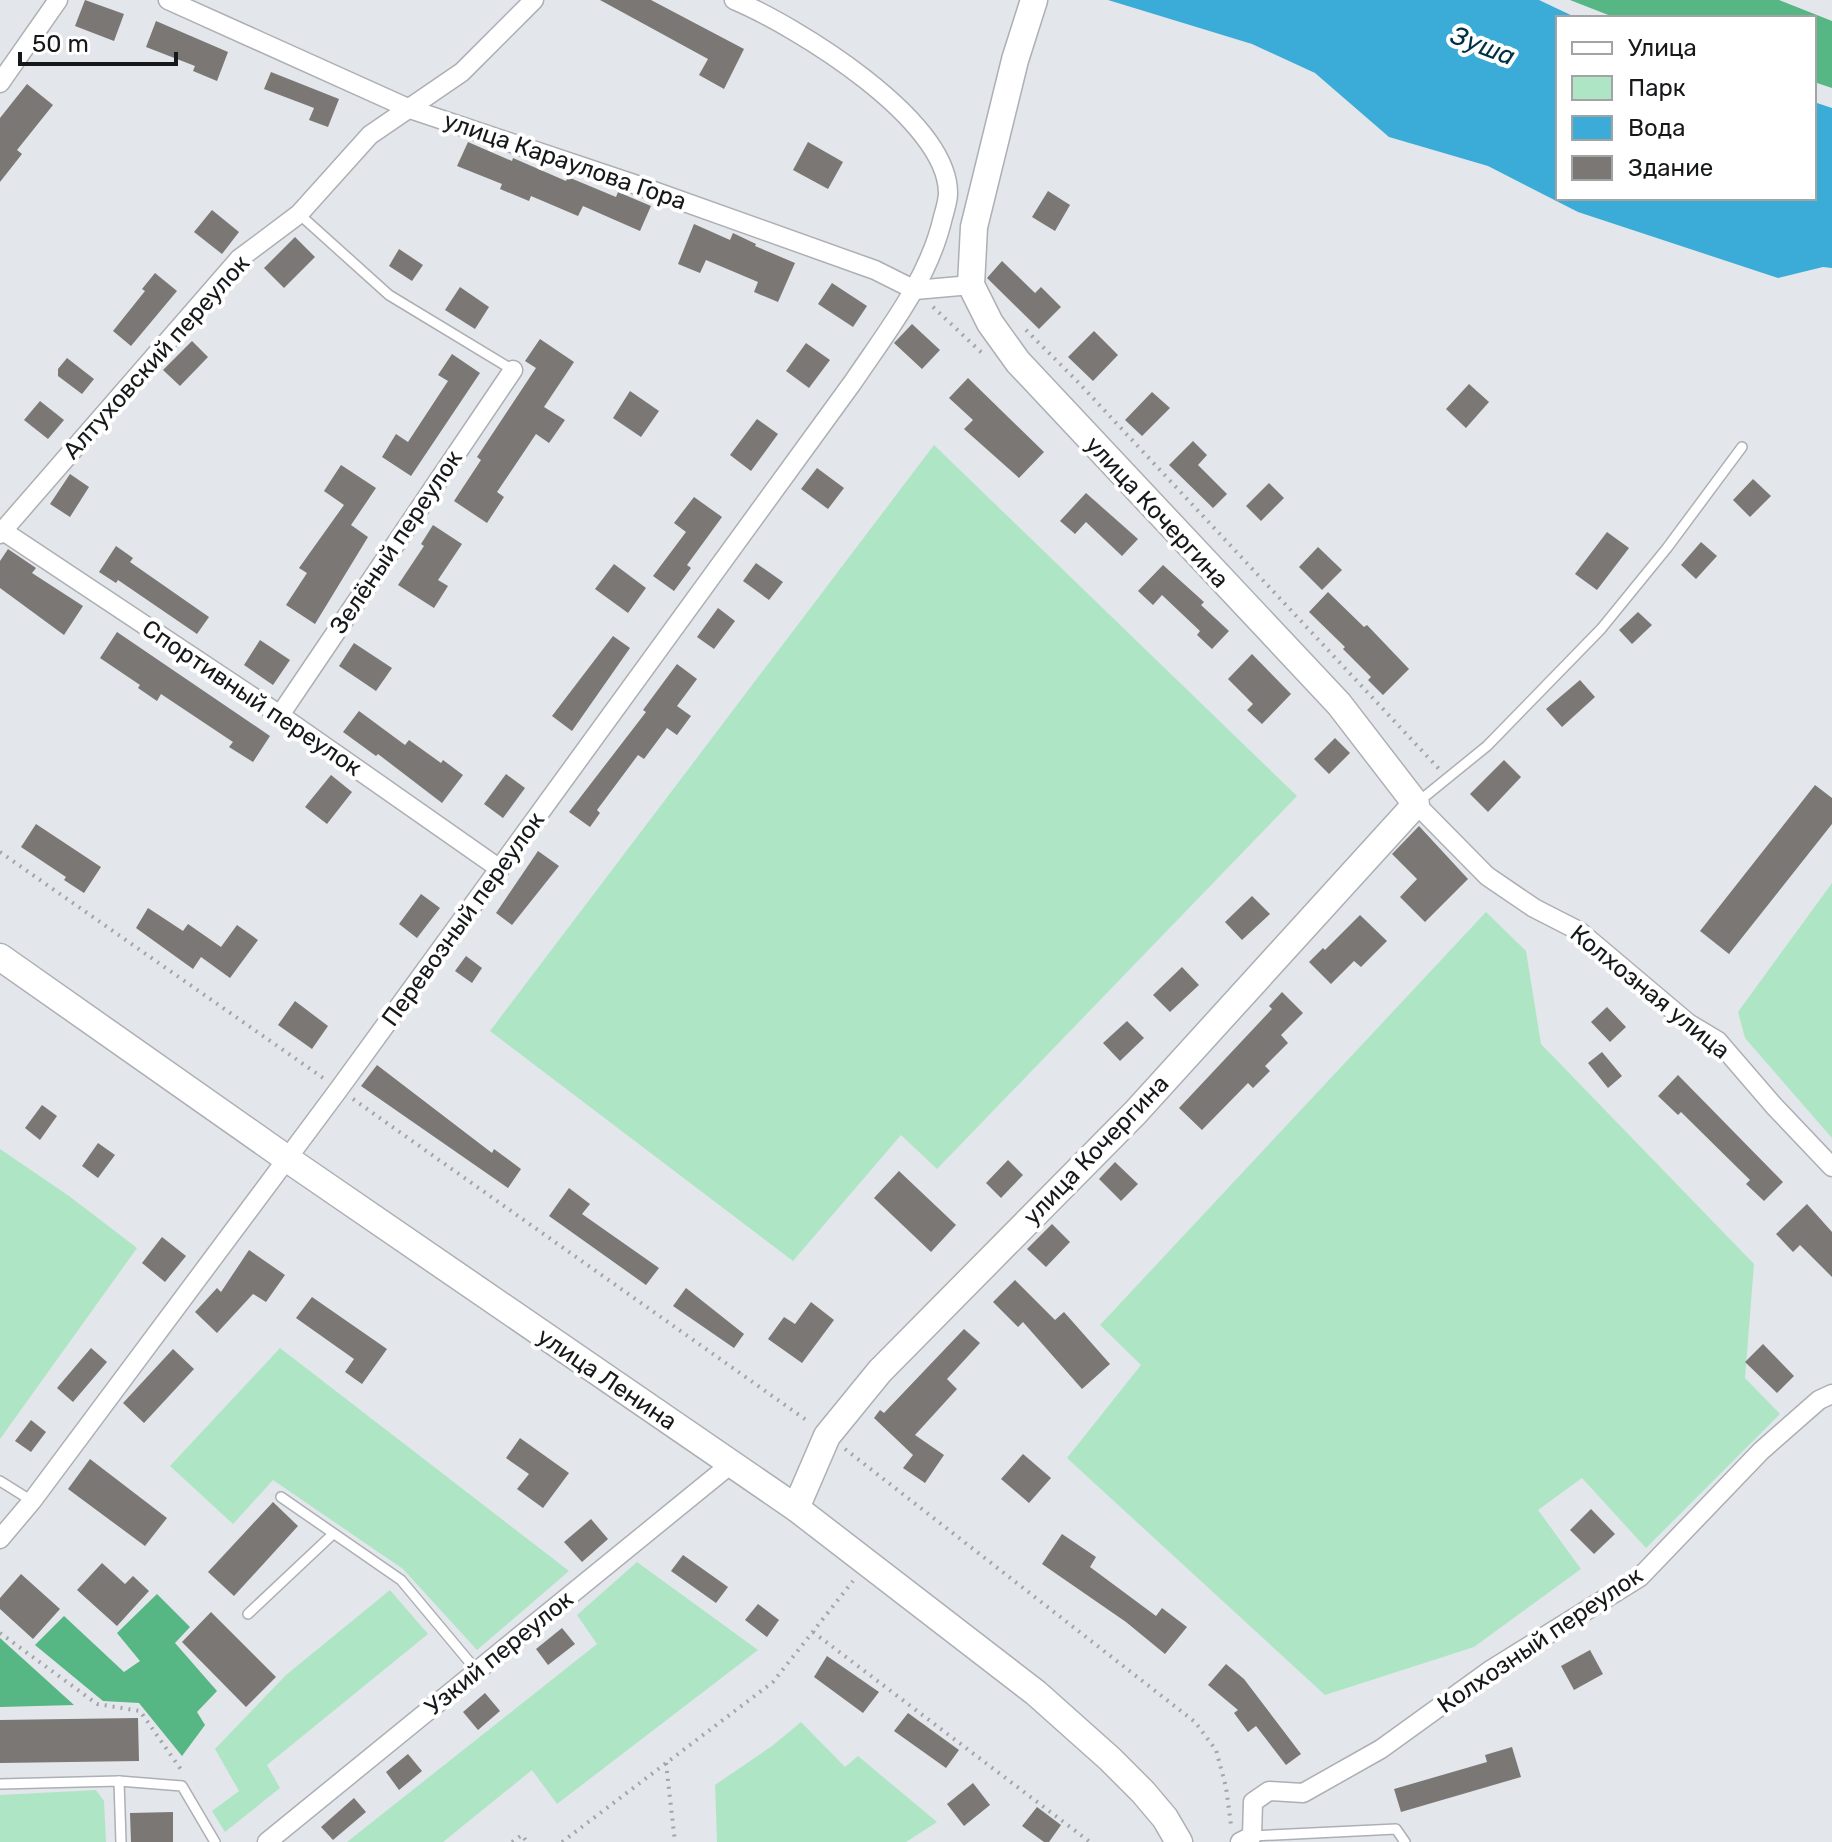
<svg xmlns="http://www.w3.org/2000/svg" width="1832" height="1842" font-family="Rubik,sans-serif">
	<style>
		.green { fill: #aee6c5 }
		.forest { fill: #56b684 }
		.water { fill: #3bacd8 }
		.building { fill: #7b7774 }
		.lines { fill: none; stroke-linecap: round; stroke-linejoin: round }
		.service-casing { stroke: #acafb3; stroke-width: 12 }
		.minor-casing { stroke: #acafb3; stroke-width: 21 }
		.secondary-casing { stroke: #acafb3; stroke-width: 29 }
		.path { stroke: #a3a5a9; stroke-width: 4; stroke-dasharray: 2 6; stroke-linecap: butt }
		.service { stroke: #fff; stroke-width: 9 }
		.minor { stroke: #fff; stroke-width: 18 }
		.secondary { stroke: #fff; stroke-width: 26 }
		.labels { text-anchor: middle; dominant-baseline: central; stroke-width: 8; stroke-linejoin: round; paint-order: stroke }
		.street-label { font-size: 24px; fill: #17181a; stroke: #fff }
		.water-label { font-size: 26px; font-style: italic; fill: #003143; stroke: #fff }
	</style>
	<rect width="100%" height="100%" fill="#e3e6ea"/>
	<g class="green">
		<polygon points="934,445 1297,796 937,1169 901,1135 793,1261 490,1031"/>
		<polygon points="1832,883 1832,1138 1745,1038 1738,1012"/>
		<polygon points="1486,912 1526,951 1541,1044 1754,1264 1745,1378 1780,1414 1646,1548 1582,1478 1538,1510 1581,1569 1474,1647 1325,1695 1067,1458 1141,1365 1100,1325"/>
		<polygon points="0,1149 69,1196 137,1248 0,1439"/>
		<polygon points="280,1348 569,1571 477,1650 403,1569 273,1480 233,1524 170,1466"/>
		<polygon points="637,1562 758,1650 557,1804 532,1770 443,1842 347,1842 597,1644 577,1615"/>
		<polygon points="390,1590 428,1634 267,1765 280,1788 225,1832 212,1811 239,1791 215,1749 286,1675"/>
		<polygon points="801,1722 845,1767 858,1756 937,1822 906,1842 717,1842 715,1785 772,1746"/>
		<polygon points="96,1790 104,1801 106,1842 0,1842 0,1795"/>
	</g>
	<g class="forest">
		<polygon points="1570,0 1779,0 1832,21 1832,88 1814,82 1814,18 1616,18"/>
		<polygon points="157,1594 190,1627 175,1643 217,1691 197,1712 205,1725 182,1756 139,1703 103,1701 35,1645 64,1616 124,1672 140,1661 117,1633"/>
		<polygon points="0,1638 74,1705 0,1707"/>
	</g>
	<polygon class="water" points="1108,0 1539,0 1577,18 1558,18 1558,198 1814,198 1814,102 1832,108 1832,268 1823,267 1778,278 1578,212 1488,166 1389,137 1315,73 1252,44"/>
	<g class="building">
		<polygon points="85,0 124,14 114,41 75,26"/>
		<polygon points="600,0 651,0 744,49 724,89 699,75 708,59"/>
		<polygon points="156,21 228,52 217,81 193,71 195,66 146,47"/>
		<polygon points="271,72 339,99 328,127 309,120 314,108 264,89"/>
		<polygon points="27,84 53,105 17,150 22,154 0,182 0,118"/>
		<polygon points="468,142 512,161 513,158 566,181 568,177 616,197 618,192 651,206 640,231 583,206 578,216 531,196 529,201 500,189 502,184 457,166"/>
		<polygon points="808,142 843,162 828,189 793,170"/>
		<polygon points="1048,191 1070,205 1055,231 1032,217"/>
		<polygon points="212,210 239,232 222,254 194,232"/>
		<polygon points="694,224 730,240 733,233 756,244 755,246 795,263 778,302 754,292 758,282 706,260 700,273 678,264"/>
		<polygon points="295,237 315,257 284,288 264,268"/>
		<polygon points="399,249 423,265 412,281 389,266"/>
		<polygon points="1002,261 1035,293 1041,287 1061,307 1039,329 987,278"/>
		<polygon points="155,273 177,291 131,346 113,331 145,291 142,289"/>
		<polygon points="832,283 867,306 853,327 818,304"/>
		<polygon points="460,287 489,307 475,329 445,310"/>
		<polygon points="912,324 940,350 922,369 894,343"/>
		<polygon points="1094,331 1118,355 1093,381 1068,357"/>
		<polygon points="540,339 574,362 544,407 565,420 549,443 536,434 497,492 504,497 487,523 454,501 481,460 477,457 536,368 525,361"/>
		<polygon points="192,341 208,357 180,386 163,370"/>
		<polygon points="806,343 830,360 809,388 786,371"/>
		<polygon points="452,354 480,373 411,476 382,457 396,434 408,442 448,381 438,375"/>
		<polygon points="67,358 94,379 82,394 58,376 58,369"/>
		<polygon points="968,378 1044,452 1019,478 964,429 973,420 949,398"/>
		<polygon points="1469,384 1489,402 1466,428 1446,409"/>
		<polygon points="630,391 659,411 641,437 613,418"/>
		<polygon points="1152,392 1170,408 1142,436 1125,420"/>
		<polygon points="40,401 64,420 48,439 24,420"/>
		<polygon points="757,419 778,434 751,471 730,455"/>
		<polygon points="1193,441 1207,455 1198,465 1227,494 1213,508 1169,465"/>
		<polygon points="341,465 376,488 351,525 368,537 315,624 286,605 307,573 299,568 344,505 324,491"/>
		<polygon points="817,468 844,488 828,509 801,489"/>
		<polygon points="70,474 89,487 70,517 50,504"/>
		<polygon points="1753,479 1771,496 1750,517 1733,500"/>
		<polygon points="1269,483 1284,498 1261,521 1246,506"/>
		<polygon points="1086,493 1138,539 1122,556 1086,522 1075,534 1060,521"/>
		<polygon points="694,497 722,517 687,565 691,568 674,591 653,576 686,532 674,523"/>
		<polygon points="433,525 462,544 438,580 448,586 434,608 398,585 424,546 421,544"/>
		<polygon points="1607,532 1629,548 1597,590 1575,574"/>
		<polygon points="1701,542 1717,556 1696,579 1681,565"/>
		<polygon points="116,546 133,558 130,562 209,617 197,634 118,580 116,583 99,572"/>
		<polygon points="1318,547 1342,570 1322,590 1299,567"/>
		<polygon points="8,549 36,568 32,573 83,606 64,635 0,588 0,561"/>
		<polygon points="756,563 783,582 769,600 743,581"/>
		<polygon points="614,564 646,588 628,613 595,589"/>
		<polygon points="1163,565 1204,602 1201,605 1229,631 1212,649 1197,635 1200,631 1162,595 1153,605 1138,591"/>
		<polygon points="1328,592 1364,627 1367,625 1409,669 1383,695 1368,680 1371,677 1343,649 1345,647 1309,612"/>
		<polygon points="718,608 735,621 714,649 697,637"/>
		<polygon points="1638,612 1652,625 1632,644 1619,630"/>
		<polygon points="117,632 270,736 253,762 229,747 233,742 161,694 157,701 138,688 140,685 100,658"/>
		<polygon points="613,636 630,648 572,731 552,716"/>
		<polygon points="260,640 290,660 273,685 244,665"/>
		<polygon points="354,643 392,668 376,691 339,666"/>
		<polygon points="1252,654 1291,694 1262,724 1247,710 1253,704 1228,679"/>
		<polygon points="677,664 697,679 677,706 691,716 677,735 667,728 644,759 638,755 597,810 600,813 590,827 569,812 646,712 643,710"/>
		<polygon points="1580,680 1595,697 1562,727 1546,709"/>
		<polygon points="359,711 405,745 409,740 441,763 443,760 463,775 442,803 378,754 376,756 343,732"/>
		<polygon points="1335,738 1350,753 1329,774 1314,759"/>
		<polygon points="1504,760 1521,777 1488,812 1470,794"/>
		<polygon points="506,774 525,788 503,818 484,804"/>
		<polygon points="331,775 352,792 327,824 305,807"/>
		<polygon points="1815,785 1832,798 1832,824 1729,954 1700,931"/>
		<polygon points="36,824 101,867 84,893 64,880 66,877 21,847"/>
		<polygon points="1419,826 1468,879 1425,922 1400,897 1417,879 1392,854"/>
		<polygon points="538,851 559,866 512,925 496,913"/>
		<polygon points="421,894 440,908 417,938 399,924"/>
		<polygon points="1252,896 1270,914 1242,940 1225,922"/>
		<polygon points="148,908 183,931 188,924 221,947 237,925 258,940 230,978 201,957 193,969 136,928"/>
		<polygon points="1360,915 1387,941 1361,967 1354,961 1331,984 1309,962 1323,948 1325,950"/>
		<polygon points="466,956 482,968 472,983 455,971"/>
		<polygon points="1182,967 1199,985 1170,1012 1153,995"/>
		<polygon points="1282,992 1303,1013 1281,1035 1288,1043 1265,1066 1270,1071 1253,1088 1248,1083 1202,1130 1179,1108 1272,1009 1269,1006"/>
		<polygon points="295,1001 328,1026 312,1049 278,1025"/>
		<polygon points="1607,1007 1626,1027 1610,1042 1591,1022"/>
		<polygon points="1127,1021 1144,1038 1120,1061 1103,1043"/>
		<polygon points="1602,1052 1622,1076 1608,1088 1588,1063"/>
		<polygon points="377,1065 492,1153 494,1149 521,1169 508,1188 361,1086"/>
		<polygon points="1678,1075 1783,1182 1764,1201 1746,1184 1750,1180 1681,1112 1678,1115 1658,1096"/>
		<polygon points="42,1105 57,1116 40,1140 25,1128"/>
		<polygon points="98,1143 115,1155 98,1178 82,1166"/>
		<polygon points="1008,1160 1023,1175 1001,1198 986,1183"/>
		<polygon points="1115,1162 1138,1184 1121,1201 1099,1179"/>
		<polygon points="899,1171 956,1225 931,1252 874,1198"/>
		<polygon points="569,1188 590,1204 582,1214 659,1268 646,1285 549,1216"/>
		<polygon points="1807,1204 1832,1232 1832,1277 1800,1245 1793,1252 1776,1234"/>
		<polygon points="1052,1224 1070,1242 1046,1267 1027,1249"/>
		<polygon points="162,1237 186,1256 165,1282 142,1263"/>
		<polygon points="249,1250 285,1275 266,1302 253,1294 217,1333 195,1312 217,1288 221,1292"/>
		<polygon points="1015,1280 1055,1320 1064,1312 1110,1364 1082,1389 1023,1322 1018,1327 993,1302"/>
		<polygon points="686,1288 744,1334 734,1348 673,1306"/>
		<polygon points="312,1297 387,1349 362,1384 345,1372 354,1359 296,1318"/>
		<polygon points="811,1302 834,1320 802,1363 768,1339 784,1317 795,1324"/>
		<polygon points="964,1329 980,1343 947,1379 957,1389 915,1435 944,1455 925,1483 903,1468 913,1455 874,1418 880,1410 884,1413"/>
		<polygon points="1763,1344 1794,1376 1777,1393 1745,1362"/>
		<polygon points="91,1348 107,1362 73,1402 57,1388"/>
		<polygon points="173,1349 194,1369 144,1423 123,1403"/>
		<polygon points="31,1420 46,1432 31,1452 15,1441"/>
		<polygon points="520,1438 569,1473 543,1508 517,1489 529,1474 506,1458"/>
		<polygon points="1023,1454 1051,1478 1029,1503 1001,1479"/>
		<polygon points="90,1459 167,1518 145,1546 68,1489"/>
		<polygon points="273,1502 298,1526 234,1596 208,1572"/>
		<polygon points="1591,1509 1615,1534 1594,1554 1570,1530"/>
		<polygon points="591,1519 608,1539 582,1562 564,1542"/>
		<polygon points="1062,1534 1096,1557 1090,1567 1156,1616 1162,1608 1187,1627 1165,1654 1126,1622 1042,1564"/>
		<polygon points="683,1555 728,1587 716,1603 671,1571"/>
		<polygon points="102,1563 125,1584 133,1576 149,1591 117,1626 77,1590"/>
		<polygon points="21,1574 60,1609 33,1639 0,1609 0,1598"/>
		<polygon points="758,1604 779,1620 767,1637 745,1620"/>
		<polygon points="211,1612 276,1677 246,1707 182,1642"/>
		<polygon points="562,1628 575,1644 548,1665 536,1649"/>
		<polygon points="1590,1650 1603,1674 1574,1690 1561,1666"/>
		<polygon points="827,1656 879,1692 863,1713 814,1677"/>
		<polygon points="1226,1664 1244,1679 1301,1754 1286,1765 1256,1726 1248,1732 1234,1713 1238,1710 1208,1685"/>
		<polygon points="485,1693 500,1711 478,1730 463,1712"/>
		<polygon points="908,1713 959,1750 946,1768 894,1731"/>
		<polygon points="138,1718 139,1761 0,1763 0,1720"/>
		<polygon points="1512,1747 1521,1777 1401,1812 1394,1789 1487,1762 1485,1755"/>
		<polygon points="408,1754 422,1771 399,1790 386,1772"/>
		<polygon points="973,1783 990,1805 964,1826 947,1804"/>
		<polygon points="354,1798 366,1812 333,1840 321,1827"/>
		<polygon points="1037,1807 1061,1825 1049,1842 1044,1842 1022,1826"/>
		<polygon points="173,1812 173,1842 131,1842 130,1813"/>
	</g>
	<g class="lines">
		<g class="service-casing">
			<g id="service">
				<polyline points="299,214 389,295 513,370"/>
				<polyline points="1418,802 1487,746 1601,629 1667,548 1742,447"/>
				<polyline points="0,1481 32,1501"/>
				<polyline points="281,1497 401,1580 477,1671"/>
				<polyline points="248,1614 333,1534"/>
				<polyline points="119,1781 121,1842"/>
				<polyline points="0,1784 119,1781 182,1786 215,1842"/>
				<polyline points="1252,1836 1396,1829 1405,1842"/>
			</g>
		</g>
		<g class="minor-casing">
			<g id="minor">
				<polyline points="168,0 410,109 634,184 875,270 915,290 971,285"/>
				<polyline points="0,83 58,0"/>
				<polyline points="3,531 280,715 500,869"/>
				<polyline points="0,534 239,259 299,214 370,135 462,72 534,0"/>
				<polyline points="280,715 513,370"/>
				<polyline points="1416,804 1487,876 1534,908 1579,931 1688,1023 1718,1041 1774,1106 1832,1167"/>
				<path d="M0 1539 32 1501 339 1089 853 382C888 330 929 279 943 217 945 210 948 201 948 193 948 119 796 26 734 0"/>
				<polyline points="267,1842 731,1464"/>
				<polyline points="1240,1842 1252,1836 1253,1802 1269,1791 1303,1793 1381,1749 1489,1671 1640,1577 1761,1451 1819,1400 1832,1394"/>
			</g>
		</g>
		<g class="secondary-casing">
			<g id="secondary">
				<polyline points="0,957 286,1158 796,1508 1036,1693 1110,1759 1143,1792 1165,1818 1179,1842"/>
				<polyline points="796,1508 827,1436 880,1371 1135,1113 1416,804 1339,704 1018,362 990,323 971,285 974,227 1015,60 1034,0"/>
			</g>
		</g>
		<g class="path">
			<polyline points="933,307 982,353"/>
			<polyline points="1026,330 1077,381 1439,769"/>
			<polyline points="0,852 326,1080"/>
			<polyline points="353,1099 809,1422"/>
			<polyline points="845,1449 1195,1722 1216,1750 1226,1787 1231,1825"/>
			<polyline points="813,1632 1090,1842"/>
			<polyline points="0,1633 97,1704 140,1711 182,1771"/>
			<polyline points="666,1763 675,1842"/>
			<polyline points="512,1842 522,1835 527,1842"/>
			<polyline points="562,1842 773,1682 853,1581"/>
		</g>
		<use href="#service" class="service"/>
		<use href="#minor" class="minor"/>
		<use href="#secondary" class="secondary"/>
	</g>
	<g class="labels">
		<g class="street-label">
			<text transform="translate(565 161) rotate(19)">улица Караулова Гора</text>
			<text transform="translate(156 357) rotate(-48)">Алтуховский переулок</text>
			<text transform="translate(1157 512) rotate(47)">улица Кочергина</text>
			<text transform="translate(396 542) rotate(-56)">Зелёный переулок</text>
			<text transform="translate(252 698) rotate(34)">Спортивный переулок</text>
			<text transform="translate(463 919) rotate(-54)">Перевозный переулок</text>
			<text transform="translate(1650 992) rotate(39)">Колхозная улица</text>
			<text transform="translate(1096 1150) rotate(-46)">улица Кочергина</text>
			<text transform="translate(607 1379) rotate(34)">улица Ленина</text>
			<text transform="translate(1540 1640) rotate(-34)">Колхозный переулок</text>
			<text transform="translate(499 1653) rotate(-39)">Узкий переулок</text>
		</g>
		<g class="water-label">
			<text transform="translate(1483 46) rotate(21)">Зуша</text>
		</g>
	</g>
	<rect x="1556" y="16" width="260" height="184" fill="#ffffff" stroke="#a2a3a3" stroke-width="2"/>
	<rect x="1572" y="42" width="40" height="12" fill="#ffffff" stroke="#a2a3a3" stroke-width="2"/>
	<text x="1628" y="56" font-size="24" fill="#17181a">Улица</text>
	<rect x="1572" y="76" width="40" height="24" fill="#aee6c5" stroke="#a2a3a3" stroke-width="2"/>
	<text x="1628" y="96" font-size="24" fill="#17181a">Парк</text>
	<rect x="1572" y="116" width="40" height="24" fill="#3bacd8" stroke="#a2a3a3" stroke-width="2"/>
	<text x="1628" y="136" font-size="24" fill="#17181a">Вода</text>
	<rect x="1572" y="156" width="40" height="24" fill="#7b7774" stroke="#a2a3a3" stroke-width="2"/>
	<text x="1628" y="176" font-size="24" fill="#17181a">Здание</text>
	<path d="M20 52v12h156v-12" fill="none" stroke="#17181a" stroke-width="4"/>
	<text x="32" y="52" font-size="24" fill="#17181a" stroke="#ffffff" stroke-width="6" paint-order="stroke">50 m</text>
</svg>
